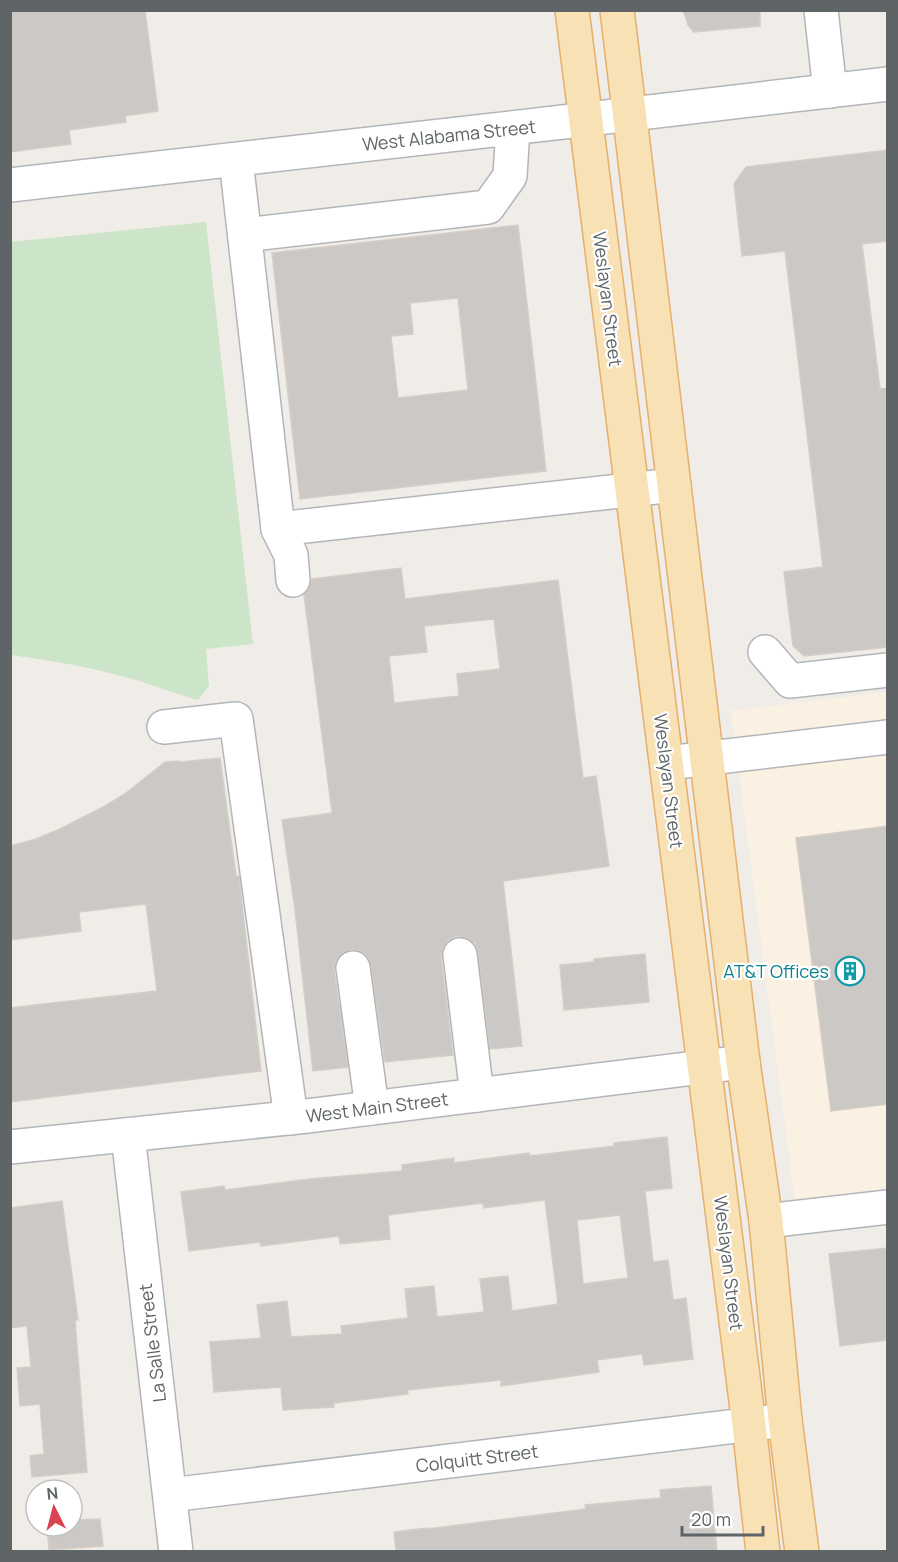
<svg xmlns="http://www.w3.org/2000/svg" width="898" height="1562" font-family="Manrope,sans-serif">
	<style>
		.commercial { fill: #fbf1e2 }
		.green { fill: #cce5c8 }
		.building { fill: #ccc8c5; stroke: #d4cec7; stroke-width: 1.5; fill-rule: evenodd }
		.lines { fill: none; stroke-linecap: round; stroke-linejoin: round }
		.minor-casing { stroke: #b3b6b9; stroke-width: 36 }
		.major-casing { stroke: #e5af6c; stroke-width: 36 }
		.minor { stroke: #fff; stroke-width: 33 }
		.major { stroke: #f8e2b5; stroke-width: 33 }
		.labels { text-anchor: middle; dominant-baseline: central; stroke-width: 4.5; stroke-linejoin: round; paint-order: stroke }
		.street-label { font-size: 18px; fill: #5f6467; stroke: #fff }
		.culture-label { font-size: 18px; fill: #0d838f; stroke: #fff; text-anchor: end }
	</style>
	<rect width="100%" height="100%" fill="#f0ede8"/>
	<polygon class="commercial" points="887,692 887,1220 799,1231 731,711"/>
	<path class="green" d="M206 222 253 644 206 649 209 686 198 700C172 693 147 682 121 676 85 666 48 660 11 655L10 242Z"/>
	<g class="building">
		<polygon points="10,10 145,10 158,111 125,116 126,122 69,130 71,144 10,152"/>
		<polygon points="683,10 760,10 760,26 694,32 688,25"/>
		<polygon points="888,150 888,241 862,244 880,389 888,388 888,647 804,656 793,646 784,572 823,567 785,251 742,256 734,184 746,167"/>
		<path d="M518 225 546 471 300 499 272 253ZM458 298 468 390 398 398 391 336 413 334 410 303Z"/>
		<path d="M401 568 405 599 558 580 583 778 596 776 609 866 503 881 522 1046 490 1049 478 952 475 943 467 938 458 936 448 940 443 948 441 957 453 1055 385 1062 371 965 368 957 361 951 351 949 341 954 336 960 334 970 348 1067 313 1071 295 910 282 820 332 813 304 595 310 587 312 579ZM494 619 500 669 457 674 459 696 394 703 389 656 427 652 424 626Z"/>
		<polygon points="220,758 236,876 239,876 241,895 261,1071 10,1102 10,1008 157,991 146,904 79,912 81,931 10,940 10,846 36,839 60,829 105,806 126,793 165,762 180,761 181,762"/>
		<polygon points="888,826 888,1104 831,1111 796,838"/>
		<polygon points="645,954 649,1002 564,1010 560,965 594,962 594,959"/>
		<path d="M667 1137 672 1188 645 1191 653 1262 668 1260 673 1300 686 1298 693 1359 644 1365 642 1354 597 1360 599 1372 501 1386V1380L407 1390 408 1394 334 1403V1407L283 1410 281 1387 214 1392 210 1342 261 1338 257 1305 287 1301 291 1337 342 1334 341 1326 408 1318 405 1289 434 1286 437 1317 484 1312 480 1279 508 1276 512 1311 558 1304 545 1200 484 1208 483 1203 388 1215 390 1239 340 1244 339 1236 261 1246 260 1242 189 1251 181 1192 224 1186 225 1190 310 1179 402 1171V1165L454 1158V1163L529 1153 530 1156 614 1146V1143ZM620 1215 628 1278 583 1284 577 1220Z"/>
		<polygon points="62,1201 78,1320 75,1320 87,1472 32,1477 30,1456 44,1454 40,1404 20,1406 17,1368 31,1367 27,1326 10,1328 10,1208"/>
		<polygon points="888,1248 888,1340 840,1346 829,1254"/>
		<polygon points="711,1486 717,1551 396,1551 394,1532 427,1528 427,1529 586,1509 585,1505 661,1498 660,1490"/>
		<polygon points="100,1519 103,1546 49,1550 47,1526 72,1526 72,1520"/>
	</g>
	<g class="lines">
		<g class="minor-casing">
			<g id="minor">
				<polyline points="821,10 830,91"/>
				<polyline points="236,160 278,529 291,555 293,580"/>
				<polyline points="10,185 563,122 888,84"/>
				<polyline points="245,235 488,207 510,176 513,128"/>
				<polyline points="278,529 674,485"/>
				<polyline points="765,652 790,681 888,670"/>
				<polyline points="164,727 236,719 291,1118"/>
				<polyline points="667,763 888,737"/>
				<polyline points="460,955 477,1095"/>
				<polyline points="353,968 372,1108"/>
				<polyline points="128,1135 176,1552"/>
				<polyline points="10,1147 307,1116 743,1062"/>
				<polyline points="766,1221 888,1207"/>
				<polyline points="170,1495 785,1420"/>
			</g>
		</g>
		<g class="major-casing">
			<g id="major">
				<polyline points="572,10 749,1425 763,1552"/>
				<polyline points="617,10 743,1062 766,1221 785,1420 802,1552"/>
			</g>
		</g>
		<use href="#minor" class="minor"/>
		<use href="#major" class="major"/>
	</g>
	<defs>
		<g id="building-ring" transform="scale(1.5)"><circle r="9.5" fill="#fff" stroke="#0f9aa8" stroke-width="1.5"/><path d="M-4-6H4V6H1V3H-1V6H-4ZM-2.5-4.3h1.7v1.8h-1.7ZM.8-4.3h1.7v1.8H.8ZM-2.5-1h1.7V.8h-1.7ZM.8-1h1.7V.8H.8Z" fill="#0f9aa8"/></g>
	</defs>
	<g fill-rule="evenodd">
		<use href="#building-ring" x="850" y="971"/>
	</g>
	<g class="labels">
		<g class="street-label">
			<text transform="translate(449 135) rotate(-6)">West Alabama Street</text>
			<text transform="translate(608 299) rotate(83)">Weslayan Street</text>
			<text transform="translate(669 781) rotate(83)">Weslayan Street</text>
			<text transform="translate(377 1107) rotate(-7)">West Main Street</text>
			<text transform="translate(729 1263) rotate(83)">Weslayan Street</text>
			<text transform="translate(152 1343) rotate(-97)">La Salle Street</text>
			<text transform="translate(477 1458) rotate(-7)">Colquitt Street</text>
		</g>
		<g class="culture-label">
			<text x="829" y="971">AT&amp;T Offices</text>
		</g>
	</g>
	<rect width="898" height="1562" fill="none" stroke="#5f6467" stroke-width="24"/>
	<g transform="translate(54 1508) rotate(354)"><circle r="28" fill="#ffffff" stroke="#bfc1c2" stroke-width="1.5"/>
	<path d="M0-4.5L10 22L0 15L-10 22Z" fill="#da4452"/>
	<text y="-9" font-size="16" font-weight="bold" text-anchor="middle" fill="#5f6467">N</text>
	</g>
	<path d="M682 1526v9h81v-9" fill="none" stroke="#5f6467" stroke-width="3"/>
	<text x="691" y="1526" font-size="18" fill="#5f6467" stroke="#ffffff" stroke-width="4.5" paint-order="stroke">20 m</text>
</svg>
